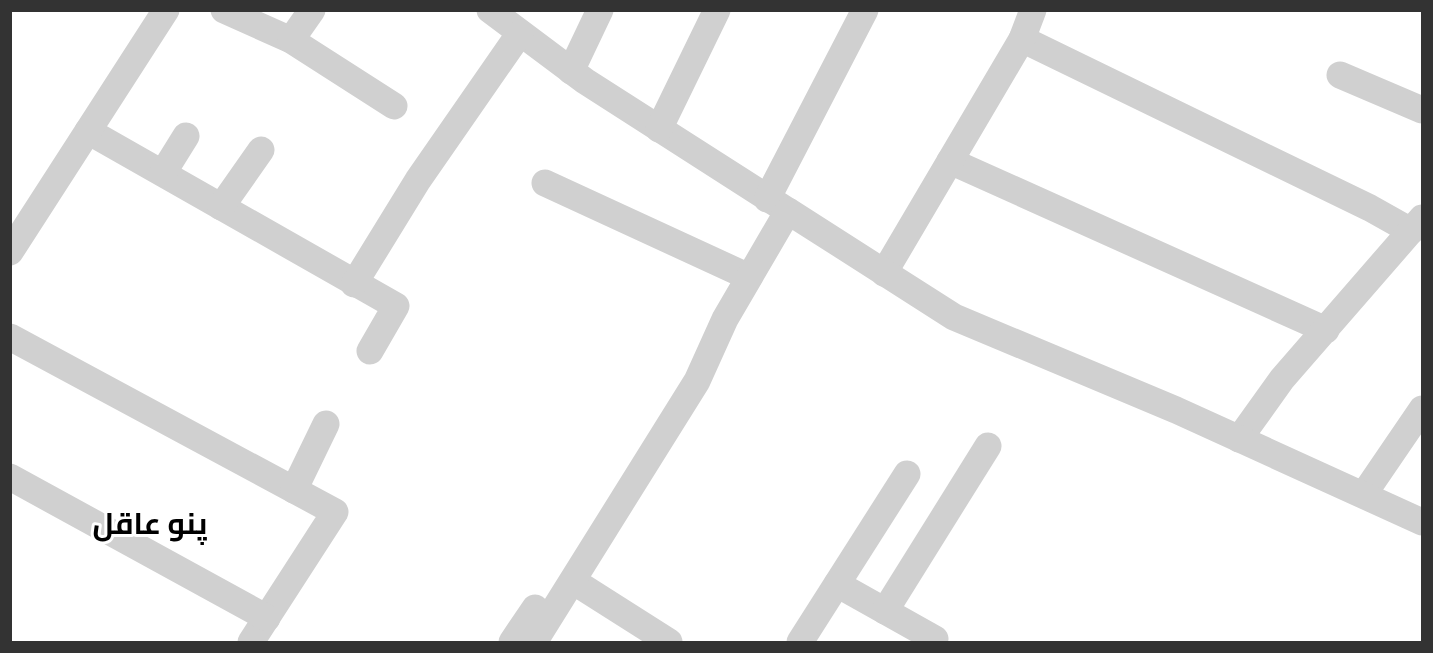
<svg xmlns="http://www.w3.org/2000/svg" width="1433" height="653" font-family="Signika,Cairo,sans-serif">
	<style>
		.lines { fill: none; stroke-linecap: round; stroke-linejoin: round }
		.minor { stroke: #d0d0d0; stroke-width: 27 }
		.labels { text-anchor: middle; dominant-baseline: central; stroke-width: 6; stroke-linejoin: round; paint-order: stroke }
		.town-label { font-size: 30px; font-weight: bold; fill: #000; stroke: #fff }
	</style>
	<rect width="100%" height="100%" fill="#fff"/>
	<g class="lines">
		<g class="minor">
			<polyline points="224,10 291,40 394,106"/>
			<polyline points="490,10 585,81 788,211"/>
			<polyline points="1022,39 1370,208 1411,231"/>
			<polyline points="291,40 312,10"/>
			<polyline points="571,71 600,10"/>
			<polyline points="1340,75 1422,110"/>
			<polyline points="659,129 717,10"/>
			<polyline points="88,131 396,306 370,351"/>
			<polyline points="950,161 1326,330"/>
			<polyline points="163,173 186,136"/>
			<polyline points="545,183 749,277"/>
			<polyline points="767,199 865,10"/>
			<polyline points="221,207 261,150"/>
			<polyline points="10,252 166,10"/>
			<polyline points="884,273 1022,39 1033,10"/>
			<polyline points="354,284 418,180 520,33"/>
			<polyline points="10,337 335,512 251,642"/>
			<polyline points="1239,439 1282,379 1422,218"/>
			<polyline points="10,477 267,618"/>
			<polyline points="294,490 326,424"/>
			<polyline points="1364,494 1422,409"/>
			<polyline points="573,581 669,642"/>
			<polyline points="837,584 935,639"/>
			<polyline points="885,611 988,446"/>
			<polyline points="512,642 535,608"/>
			<polyline points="534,642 697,381 725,319 788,211 954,317 1176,410 1422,522"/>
			<polyline points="800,642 907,474"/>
		</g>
	</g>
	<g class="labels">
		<g class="town-label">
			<text x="150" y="524">پنو عاقل</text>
		</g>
	</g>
	<rect width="1433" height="653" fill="none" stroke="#333333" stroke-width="24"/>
</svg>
